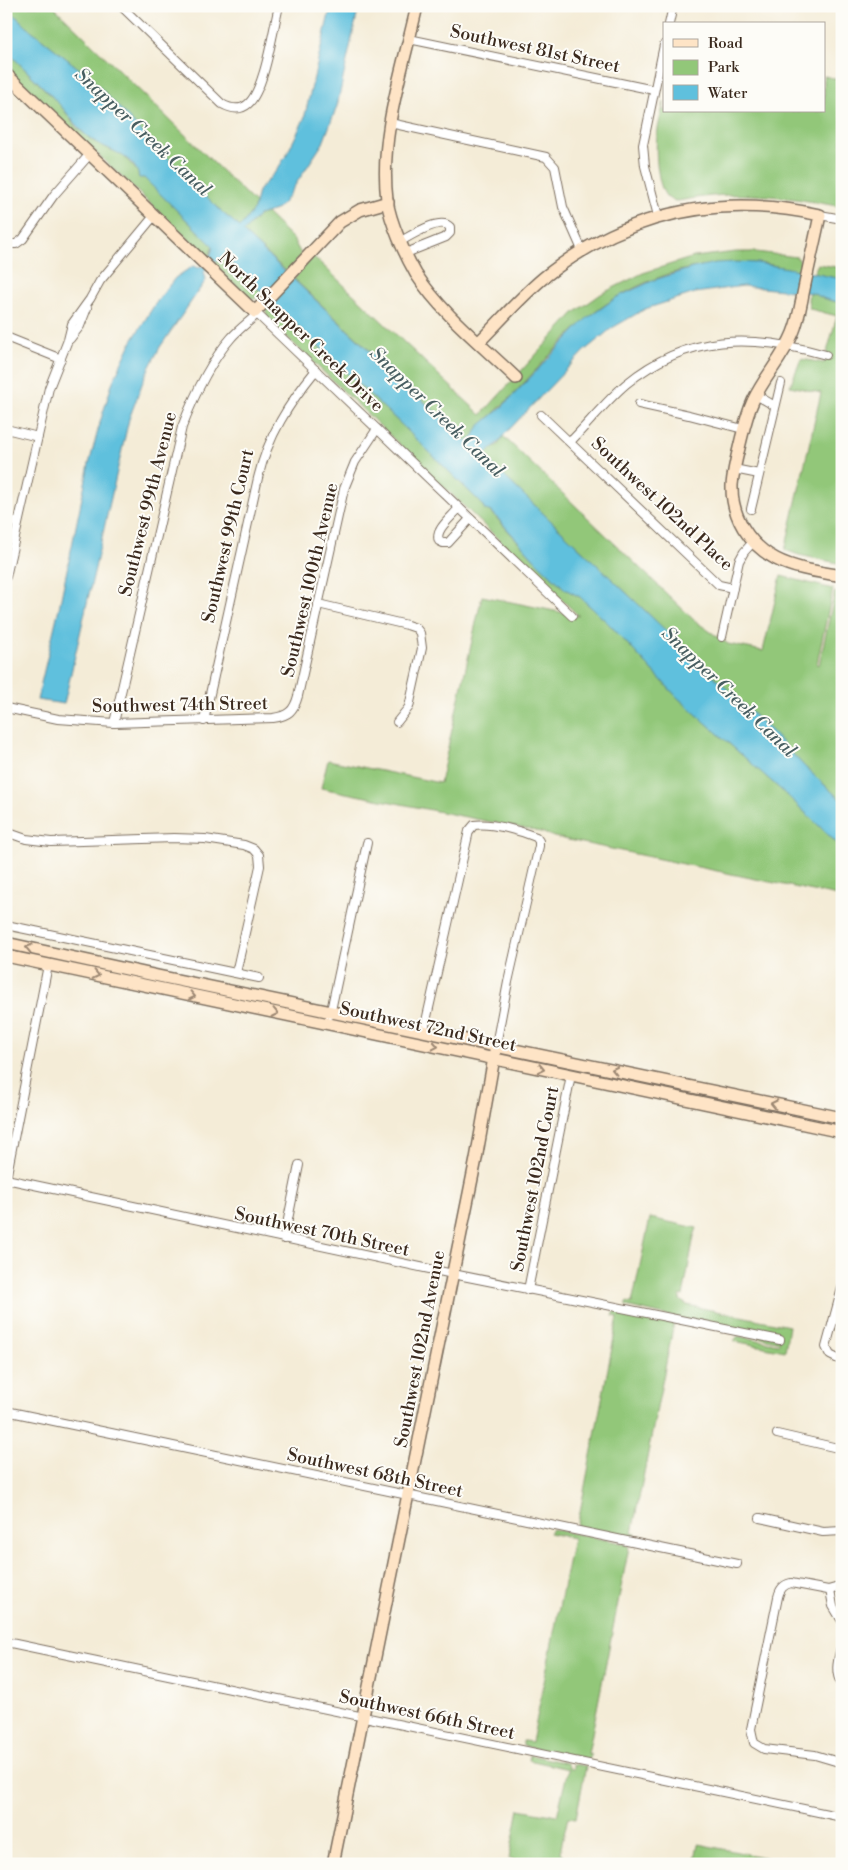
<svg xmlns="http://www.w3.org/2000/svg" width="848" height="1870" font-family="'Libre Bodoni',serif">
	<style>
		.green { fill: #92c779; stroke: #66784c }
		.water { fill: #5fc0dd; stroke: #4d757e }
		.lines { fill: none; stroke-linecap: round; stroke-linejoin: round }
		.street-casing { stroke: #7c6e5f; stroke-width: 10 }
		.secondary-casing { stroke: #7c6e5f; stroke-width: 14 }
		.street { stroke: #fff; stroke-width: 8 }
		.secondary { stroke: #fee4c6; stroke-width: 11 }
		.oneway { stroke: #9c8772 }
		.labels { text-anchor: middle; dominant-baseline: central; stroke-width: 4; stroke-linejoin: round; paint-order: stroke }
		.street-label { font-size: 18px; fill: #3b2a1e; stroke: #fdfcf7 }
		.water-label { font-size: 19px; font-style: italic; fill: #485e61; stroke: #fdfcf7 }
	</style>
	<rect width="100%" height="100%" fill="#fdfcf7"/>
	<filter id="ink" filterUnits="userSpaceOnUse"><feTurbulence type="fractalNoise" baseFrequency=".02" numOctaves="2"/><feDisplacementMap in="SourceGraphic" scale="10" xChannelSelector="R" yChannelSelector="G"/><feConvolveMatrix kernelMatrix="1 2 1 2 8 2 1 2 1" color-interpolation-filters="sRGB"/></filter>
	<filter id="wash" filterUnits="userSpaceOnUse"><feTurbulence type="fractalNoise" baseFrequency=".0096" numOctaves="4" result="noise"/><feDisplacementMap in="SourceGraphic" scale="20" xChannelSelector="R" yChannelSelector="G"/><feGaussianBlur stdDeviation="1.12" result="paint"/><feColorMatrix in="noise" values="0 0 0 0 0 0 0 0 0 0 0 0 0 0 0 0 0 1.4 0 .05"/><feComposite in="paint" operator="in"/></filter>
	<g filter="url(#wash)">
		<rect width="100%" height="100%" fill="#f4ecd7"/>
		<g class="green">
			<polygon points="6,6 53,6 255,203 254,209 240,227 224,214 142,132 92,79 27,27"/>
			<polygon points="6,50 62,107 76,127 93,141 111,150 121,153 139,173 138,176 144,178 213,246 208,258 6,68"/>
			<path d="M824 76 842 80V207C783 196 738 189 678 201 674 201 670 200 667 197 657 187 655 150 657 136 658 124 662 112 664 101V111H824Z"/>
			<polygon points="266,213 293,239 302,256 286,271 243,232 259,215"/>
			<path d="M736 252H756L797 257 802 264 801 272C787 269 772 264 757 263 699 258 631 281 588 318 559 343 534 373 508 400 499 409 489 417 480 426 475 431 476 439 466 441L294 279 313 256 481 415 574 313 601 294 643 273 694 257Z"/>
			<polygon points="226,258 263,294 254,299 247,297 213,264 218,259"/>
			<polygon points="818,264 842,268 842,279 813,274"/>
			<polygon points="809,293 812,293 825,299 842,303 842,564 799,555 785,550 821,393 790,386 801,359 824,363 837,316 810,309 808,300"/>
			<path d="M272 302 404 427 482 504 483 507 491 512 536 561 565 589 580 597 608 623 677 697 789 797 842 848V897L554 837 541 832 321 788 328 760 440 783 482 596 579 616 269 320C264 313 265 307 272 302Z"/>
			<polygon points="503,436 695,621 728,644 763,651 781,576 833,589 817,664 819,665 835,592 842,593 842,801 805,767 770,730 483,456 492,448 498,445"/>
			<polygon points="650,1218 697,1228 694,1236 683,1296 680,1295 680,1300 687,1305 789,1326 785,1351 734,1341 738,1336 778,1344 780,1342 626,1306 626,1302 632,1303"/>
			<polygon points="615,1311 674,1323 632,1533 636,1534 634,1539 577,1527 618,1317 613,1316"/>
			<polygon points="552,1529 626,1544 629,1547 588,1754 591,1755 589,1760 523,1746 523,1741 532,1742 573,1538 549,1533"/>
			<polygon points="530,1755 567,1763 570,1769 573,1769 573,1764 586,1766 576,1818 568,1817 560,1852 566,1860 584,1864 530,1864 509,1859 519,1809 557,1816 568,1769 529,1760"/>
			<polygon points="698,1844 797,1864 694,1864"/>
		</g>
		<path class="water" d="M331 6H359L337 106 323 143 284 202 276 210 259 215 243 232 466 441C475 440 474 432 479 426L501 408 586 319 617 297 654 280 692 268 715 263 736 262 757 263 788 268 842 279V303L825 299 812 293 743 286 695 293 645 309 612 328 584 351 504 435C498 445 491 448 483 456L770 730 805 767 842 801V848L789 797 677 697 608 623 580 597 565 589 536 561 492 512 485 510 482 504 404 427 226 258C216 259 210 265 204 272L206 280 160 347 145 376 129 419 64 704 37 700 59 608 89 464 101 419 113 381 132 341 155 304 175 278 193 266 199 268C206 263 212 255 213 246L144 178H139C136 155 106 150 91 139 75 127 72 118 60 105 43 86 24 69 6 50V7L27 27 92 79 142 132 224 214 240 227 254 209 258 191 277 170 287 154 304 119Z"/>
	</g>
	<g filter="url(#ink)">
		<g class="lines">
			<g class="street-casing">
				<g id="street">
					<path d="M121 6 222 104C231 109 240 111 248 104 265 89 273 29 279 6"/>
					<polyline points="669,24 673,6"/>
					<polyline points="409,39 654,90"/>
					<polyline points="390,123 546,157 555,167 563,207 582,250"/>
					<polyline points="820,215 842,219"/>
					<polyline points="658,216 645,166 643,145 664,45"/>
					<path d="M401 241C412 235 441 216 450 227V233L446 237 406 253"/>
					<polyline points="6,244 16,244 23,239 54,195 90,154"/>
					<polyline points="255,312 572,616"/>
					<polyline points="6,337 61,359"/>
					<polyline points="70,339 80,326 87,308"/>
					<polyline points="756,395 775,406"/>
					<polyline points="639,404 689,415 743,429"/>
					<polyline points="541,415 719,585 733,588"/>
					<polyline points="6,429 38,437"/>
					<path d="M570 442C589 423 606 401 626 384 688 333 752 334 826 355"/>
					<polyline points="734,469 759,474"/>
					<path d="M459 508C452 517 434 530 439 541L443 543H448L470 519"/>
					<polyline points="751,509 781,383"/>
					<polyline points="6,520 18,523"/>
					<polyline points="6,577 49,388 68,340 72,324 90,299 100,281 154,216"/>
					<polyline points="318,604 407,625 416,628 420,633 422,648 409,707 397,722"/>
					<polyline points="722,637 739,561 744,552 753,542"/>
					<path d="M6 708 58 719 114 723 273 718C288 716 294 711 298 696L344 489 355 462 377 429"/>
					<path d="M204 721 258 478C268 436 289 403 316 370"/>
					<path d="M114 723 182 427C194 396 209 363 231 338 239 329 249 322 257 314"/>
					<polyline points="6,832 26,839 51,842 174,838 205,839 244,845 254,849 259,855 260,866 236,973"/>
					<polyline points="6,925 259,978"/>
					<polyline points="330,1015 367,843"/>
					<path d="M424 1030 469 831 474 825C490 822 521 831 536 837L539 841V846L508 982 496 1045"/>
					<polyline points="6,1179 453,1274 780,1340"/>
					<polyline points="6,1179 48,965"/>
					<polyline points="284,1239 299,1165"/>
					<polyline points="842,1288 826,1347 830,1355 842,1361"/>
					<polyline points="528,1290 571,1075"/>
					<polyline points="6,1411 737,1564"/>
					<polyline points="777,1434 842,1449"/>
					<polyline points="760,1518 823,1532 842,1531"/>
					<path d="M842 1586 828 1590 791 1583C783 1585 780 1589 778 1597L751 1729 754 1743 764 1749 815 1755 842 1763"/>
					<polyline points="830,1590 833,1606 842,1621"/>
					<polyline points="6,1642 842,1817"/>
					<path d="M842 1643C839 1657 833 1672 842 1684"/>
				</g>
			</g>
			<g class="secondary-casing">
				<g id="secondary">
					<path d="M417 6C403 69 379 135 387 200 390 222 405 255 416 274 442 314 482 345 516 378"/>
					<polyline points="6,74 255,312 340,222 360,210 388,202"/>
					<path d="M479 342C501 320 522 295 547 275 628 212 720 193 820 215 815 240 809 264 804 289 801 303 799 319 793 333 783 358 764 377 753 401 746 416 743 432 739 448 736 460 733 473 732 485 731 516 749 545 776 559 795 569 820 572 842 576"/>
					<polyline points="6,943 158,976 842,1118"/>
					<polyline points="6,956 842,1132"/>
					<polyline points="333,1864 476,1159 495,1052"/>
				</g>
			</g>
			<use href="#street" class="street"/>
			<use href="#secondary" class="secondary"/>
		</g>
		<defs><path id="oneway-chevron" d="M-2-3.5L2.5 0L-2 3.5" fill="none" stroke-width="1.6" stroke-linecap="round" stroke-linejoin="round" transform="scale(1.25)"/></defs>
		<g class="oneway">
			<use href="#oneway-chevron" transform="translate(29 948) rotate(-167)"/>
			<use href="#oneway-chevron" transform="translate(96 975) rotate(12)"/>
			<use href="#oneway-chevron" transform="translate(192 996) rotate(12)"/>
			<use href="#oneway-chevron" transform="translate(275 1013) rotate(12)"/>
			<use href="#oneway-chevron" transform="translate(435 1046) rotate(11)"/>
			<use href="#oneway-chevron" transform="translate(541 1069) rotate(12)"/>
			<use href="#oneway-chevron" transform="translate(615 1070) rotate(-168)"/>
			<use href="#oneway-chevron" transform="translate(774 1104) rotate(-168)"/>
		</g>
	</g>
	<g class="labels">
		<g class="street-label">
			<text transform="translate(535 49) rotate(12)">Southwest 81st Street</text>
			<text transform="translate(301 332) rotate(44)">North Snapper Creek Drive</text>
			<text transform="translate(148 504) rotate(-76)">Southwest 99th Avenue</text>
			<text transform="translate(662 504) rotate(43)">Southwest 102nd Place</text>
			<text transform="translate(228 536) rotate(-77)">Southwest 99th Court</text>
			<text transform="translate(310 580) rotate(-77)">Southwest 100th Avenue</text>
			<text transform="translate(180 705) rotate(-1)">Southwest 74th Street</text>
			<text transform="translate(428 1027) rotate(12)">Southwest 72nd Street</text>
			<text transform="translate(535 1179) rotate(-79)">Southwest 102nd Court</text>
			<text transform="translate(322 1232) rotate(12)">Southwest 70th Street</text>
			<text transform="translate(420 1349) rotate(-79)">Southwest 102nd Avenue</text>
			<text transform="translate(375 1473) rotate(12)">Southwest 68th Street</text>
			<text transform="translate(427 1715) rotate(12)">Southwest 66th Street</text>
		</g>
		<g class="water-label">
			<text transform="translate(143 132) rotate(43)">Snapper Creek Canal</text>
			<text transform="translate(437 412) rotate(44)">Snapper Creek Canal</text>
			<text transform="translate(729 692) rotate(44)">Snapper Creek Canal</text>
		</g>
	</g>
	<rect width="848" height="1870" fill="none" stroke="#fdfcf7" stroke-width="25"/>
	<rect x="663" y="22" width="162" height="90" fill="#fdfcf7" stroke="#afa8a0"/>
	<rect x="673" y="39" width="25" height="8" fill="#fee4c6" stroke="#afa8a0"/>
	<text x="708" y="48" font-size="15" fill="#3b2a1e">Road</text>
	<rect x="673" y="60" width="25" height="15" fill="#92c779" stroke="#afa8a0"/>
	<text x="708" y="72" font-size="15" fill="#3b2a1e">Park</text>
	<rect x="673" y="85" width="25" height="15" fill="#5fc0dd" stroke="#afa8a0"/>
	<text x="708" y="98" font-size="15" fill="#3b2a1e">Water</text>
</svg>
